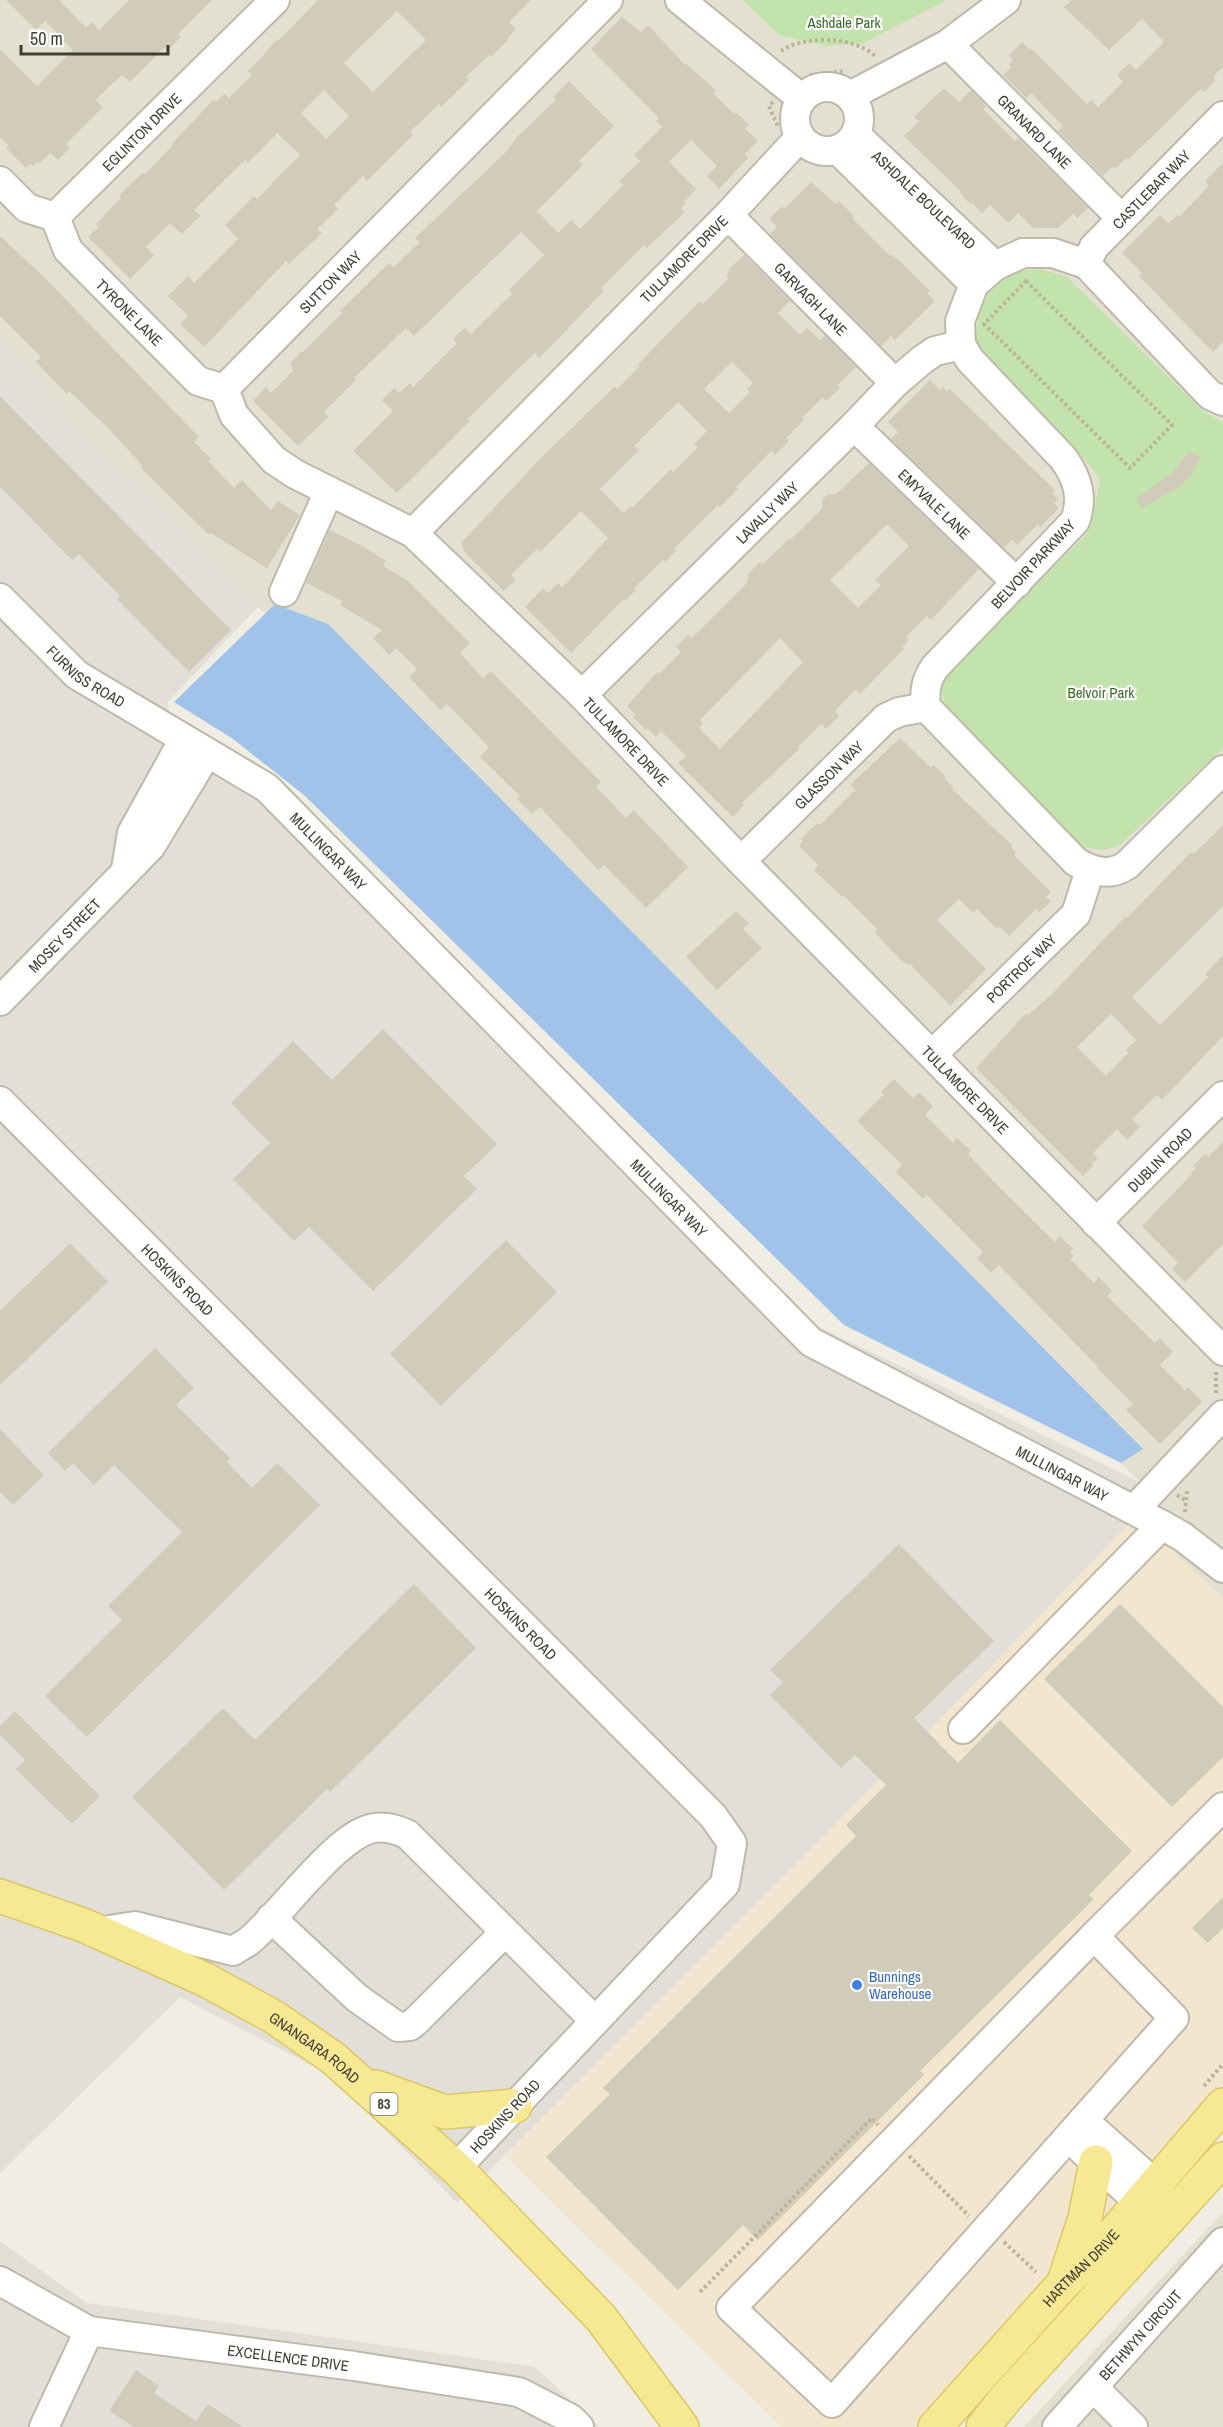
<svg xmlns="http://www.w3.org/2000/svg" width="1223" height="2427" font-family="'Archivo Narrow',sans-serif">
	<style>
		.residential { fill: #e4e0d1 }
		.commercial { fill: #f2e7ce }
		.industrial { fill: #e2dfd8 }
		.green { fill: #c3e3ad }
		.water { fill: #a1c3ea }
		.building { fill: #d1cbb9; fill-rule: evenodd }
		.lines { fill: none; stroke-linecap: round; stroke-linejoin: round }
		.minor-casing { stroke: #beb9a9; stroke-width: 32 }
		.major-casing { stroke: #dbc766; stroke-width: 36 }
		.path { stroke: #bcb498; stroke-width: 4; stroke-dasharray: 3 3; stroke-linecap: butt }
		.minor { stroke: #fff; stroke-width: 28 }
		.major { stroke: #f7e894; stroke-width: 33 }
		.shop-dot { fill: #3f7fe0; stroke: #fff; stroke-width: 2 }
		.labels { text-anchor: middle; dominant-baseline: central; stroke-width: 4.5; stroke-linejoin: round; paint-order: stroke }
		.shield { fill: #fff; stroke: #7a7870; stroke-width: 1.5 }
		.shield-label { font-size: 14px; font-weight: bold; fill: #413e33 }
		.park-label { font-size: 15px; fill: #3c6e2b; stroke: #fff }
		.street-label { font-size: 15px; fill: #413e33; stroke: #fff }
		.shop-label { font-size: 15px; fill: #366cbe; stroke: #fff; text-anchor: start }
	</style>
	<rect width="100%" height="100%" fill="#f0eee3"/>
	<g class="residential">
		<polygon points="0,0 1223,0 1223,1598 1135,1517 1140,1482 258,607 0,344"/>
		<polygon points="1223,2212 1223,2427 1024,2427"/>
	</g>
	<polygon class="commercial" points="1135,1517 1223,1598 1223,2084 959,2427 781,2427 505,2156 929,1731"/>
	<g class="industrial">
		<polygon points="0,344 258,607 168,702 170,714 264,772 819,1327 1140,1482 1135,1517 929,1731 457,2203 330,2075 180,1997 0,2173"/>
		<polygon points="0,2241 87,2303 535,2367 599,2427 0,2427"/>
	</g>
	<g class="green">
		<polygon points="743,0 947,0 864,43 826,46 779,35"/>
		<polygon points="1039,269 1066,276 1201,409 1223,423 1223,748 1119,846 1104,850 1080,847 947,712 941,689 951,665 1086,535 1094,512 1100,480 1088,463 988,362 975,340 979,313 989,293 1013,272"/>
	</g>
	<polygon class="water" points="275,604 328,624 1143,1449 1121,1463 844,1325 304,795 233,739 174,702"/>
	<g class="building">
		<polygon points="6,0 59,0 86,28 92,22 99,30 129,0 212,0 178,34 181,37 167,51 164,48 130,82 122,75 95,100 103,107 66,144 70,148 58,160 50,153 40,163 38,161 33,166 30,164 26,168 6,148 9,146 0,137 0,49 37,86 73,50 45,21 36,30"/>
		<path d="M318 0H531L509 22 516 29 508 38 509 39 491 57 489 55 466 77 469 80 441 107 439 104 410 132 413 135 367 181 363 176 334 205 338 209 317 229 322 233 289 264 286 261 204 347 180 324 188 316 168 296 188 276 194 283 238 239 225 225 254 196 257 199 300 155 277 133 248 163 245 160 194 210 200 216 182 234 170 223 146 247 154 255 130 279 88 237 99 227 96 224 121 198 119 195 143 173 145 174 173 145 172 144 213 100 216 102 224 94 229 98 252 75 248 71 265 54 264 53 277 40 278 41ZM397 11 426 40 373 92 344 63ZM324 90 349 116 326 139 301 113Z"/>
		<polygon points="1072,0 1223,0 1223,67 1214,76 1215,81 1204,92 1201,89 1181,108 1128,160 1126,158 1116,168 1113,166 1103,176 1058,131 1063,126 1031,93 1026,98 1003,75 1011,67 1009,64 1013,60 1009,55 1022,42 1029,49 1031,48 1087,104 1091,100 1098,107 1123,82 1117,75 1129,63 1136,70 1164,42 1142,19 1109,50 1064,7"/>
		<polygon points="622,17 641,32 648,25 684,64 685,63 716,90 713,93 734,114 736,112 749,125 745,129 758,141 745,154 748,158 719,189 707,176 717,166 691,140 669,162 696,189 684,202 686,204 681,208 685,212 647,248 644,245 601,288 604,291 553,344 539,358 535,353 514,373 468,419 470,421 397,493 353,451 393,411 382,400 394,388 399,393 410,383 413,387 457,343 453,339 464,328 471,334 512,294 509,290 544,255 521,232 414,336 406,328 354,378 356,380 324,412 328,417 298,446 253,401 266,387 271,393 293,371 290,363 302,351 303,352 342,313 340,311 389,263 394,267 420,242 415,238 504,154 517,137 556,100 553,97 569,81 614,126 579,161 583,165 537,211 558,233 571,220 580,229 623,185 619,181 640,161 634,155 662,127 656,121 659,118 591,49"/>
		<polygon points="944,88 959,102 971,90 986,106 983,109 1015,141 1018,138 1088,208 1077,218 1073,214 1058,228 1033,228 1018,213 1009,223 990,205 982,213 972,203 970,204 960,193 961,192 904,136 919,121 914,117"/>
		<polygon points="1223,163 1223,342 1213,352 1139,276 1142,273 1122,253 1160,215 1168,224 1177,215 1179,217 1209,186 1205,181"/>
		<polygon points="811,182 836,204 839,201 854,216 852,218 890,256 891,254 904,265 930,291 927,293 935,301 895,340 891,336 881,346 770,234 777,227 769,219 782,206 784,209"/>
		<polygon points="0,236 44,277 199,437 194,442 211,459 208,461 234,488 242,480 271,510 278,501 300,515 267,568 211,533 209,535 141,468 143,466 106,426 69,391 67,394 36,362 41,357 0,316"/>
		<path d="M744 255 790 301 778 313 800 335 807 328 820 340 825 336 856 367 837 386 840 388 826 401 823 397 802 418 804 420 786 438 789 441 775 455 771 451 736 487 738 489 720 507 718 505 674 549 676 551 665 562 663 560 634 588 636 590 625 601 624 599 571 653 525 607 543 588 548 593 558 583 562 588 608 538 581 511 540 552 537 549 511 575 516 580 504 591 466 554 461 543 541 458 614 387 617 389 640 366 638 364 700 301 703 304 729 278 726 275 731 270 729 269ZM732 362 753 383 747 389 750 392 729 413 704 389ZM678 402 707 431 694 444 698 447 673 472 671 469 632 508 631 506 623 513 600 489 639 450 634 446Z"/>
		<polygon points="930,380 940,390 943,387 947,391 950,389 1055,490 1052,493 1058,499 1054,503 1059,508 1040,527 1038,524 1017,545 1012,540 1004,548 891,439 898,432 888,422"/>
		<polygon points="0,396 231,630 189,672 117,599 120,596 79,554 72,560 0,487"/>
		<polygon points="1188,452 1201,457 1192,474 1179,487 1142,508 1136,499 1173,472"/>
		<path d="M869 463 979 569 931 620 927 616 906 637 909 640 902 647 904 649 860 694 856 689 835 711 839 716 826 729 821 724 798 747 800 748 742 803 744 805 733 817 678 763 686 756 661 731 656 737 648 728 646 730 633 717 636 715 627 706 657 672 659 674 681 652 676 647 688 635 692 638 748 582 746 581 749 578 747 575 760 562 762 565 789 539 790 540 822 509V500L828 494H836ZM887 524 909 546 875 580 881 585 858 608 830 580ZM780 638 803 662 720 749 699 728 703 723 700 720Z"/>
		<polygon points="330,530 362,546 386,561 383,566 407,580 470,643 460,653 483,678 491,671 601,782 596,787 626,818 634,810 688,867 646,908 604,865 598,870 540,807 532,814 517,799 520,796 480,757 489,747 447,704 440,710 409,677 417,669 396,648 389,655 373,638 382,630 340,605 343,601 306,583"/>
		<polygon points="900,738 931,768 934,765 947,778 945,779 953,787 952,789 1012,845 1011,847 1016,853 1014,855 1051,892 1046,897 1051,901 1039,913 1036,909 1009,936 999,926 997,929 977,909 973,913 959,899 937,920 986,969 950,1006 910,964 908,965 901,960 884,943 875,932 877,929 843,895 842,897 814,870 818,865 799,846 803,841 801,839 817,823 820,825 855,790 850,785"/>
		<path d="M1223 825V906L1132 997 1160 1025 1208 977 1205 974 1223 955V1036L1162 1100 1157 1095 1132 1119 1140 1127 1127 1140 1117 1129 1093 1153 1098 1158 1092 1163 1094 1165 1083 1176 976 1068 1026 1013 1028 1015 1051 995 1125 917 1127 918 1191 852 1194 854ZM1111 1014 1136 1040 1126 1050 1128 1053 1106 1076 1077 1047Z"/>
		<polygon points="736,911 749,923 743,929 762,948 717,990 686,957"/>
		<polygon points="383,1029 497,1144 464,1176 477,1189 373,1291 309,1227 294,1241 233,1179 270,1143 231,1103 293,1041 332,1080"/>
		<polygon points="894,1079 913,1098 919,1092 933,1106 925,1115 953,1143 957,1138 971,1151 968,1154 999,1187 1055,1242 1060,1236 1073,1249 1070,1252 1074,1256 1070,1259 1094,1283 1099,1277 1112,1291 1107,1296 1155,1343 1160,1338 1173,1352 1160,1365 1185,1390 1188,1387 1202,1402 1160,1444 1126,1410 1133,1404 1097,1368 1098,1367 999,1265 991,1273 977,1258 983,1252 927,1195 923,1199 896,1172 902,1165 857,1121 884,1094 881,1092"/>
		<polygon points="1223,1142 1223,1244 1185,1282 1172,1269 1178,1263 1142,1226 1192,1174 1191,1173 1196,1168 1193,1166 1205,1154 1208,1157"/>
		<polygon points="506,1240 557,1292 441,1406 390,1354"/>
		<polygon points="70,1243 108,1282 0,1385 0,1311"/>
		<polygon points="155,1348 194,1388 176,1405 230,1458 227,1462 252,1488 277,1463 320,1505 87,1737 45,1696 122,1620 108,1606 182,1532 114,1465 94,1485 73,1463 65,1471 48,1453"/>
		<polygon points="0,1429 44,1475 13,1505 0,1492"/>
		<polygon points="899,1544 994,1641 914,1718 958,1763 1000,1720 1132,1851 1089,1895 1094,1899 920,2071 924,2075 758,2240 743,2225 678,2290 546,2157 610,2094 603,2088 856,1836 846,1825 886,1785 855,1755 841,1768 770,1695 783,1682 770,1670"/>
		<polygon points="414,1584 476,1648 330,1792 327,1789 224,1890 132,1797 223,1708 255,1740"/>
		<polygon points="1120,1604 1223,1707 1223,1757 1172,1807 1044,1679"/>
		<polygon points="15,1711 100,1796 72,1824 16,1769 25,1760 0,1735 0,1726"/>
		<polygon points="1223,1897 1223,1928 1208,1943 1192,1928"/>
		<polygon points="136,2370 159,2386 154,2393 196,2421 208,2404 243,2427 134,2427 109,2411"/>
	</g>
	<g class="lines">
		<g class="minor-casing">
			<g id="minor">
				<polyline points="680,0 802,99"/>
				<path id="s1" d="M948 44 1121 218"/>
				<circle cx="827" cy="119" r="32"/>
				<polyline points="850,96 948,44 1006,0"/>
				<path id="s2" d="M856 135 995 266"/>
				<path id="s3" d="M800 137 728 215 413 533 582 695 741 861 1223 1351"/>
				<polyline points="838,150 974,284"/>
				<path id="s4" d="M0 181 27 208 55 217 275 0"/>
				<path id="s5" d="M728 215 895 383"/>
				<path id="s6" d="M55 217 68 250 198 381 224 389"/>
				<path id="s7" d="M1086 264 1094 247 1223 116"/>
				<path d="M1223 401 1210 395 1086 264 1053 253H1023L995 266 974 284 960 321 961 345 970 360 1063 458C1077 477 1084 497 1075 521L935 667C926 680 924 690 926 707L1076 862C1093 872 1110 877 1127 865L1223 770"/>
				<path id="s8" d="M854 426 1017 583"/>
				<path id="s9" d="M413 533 295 474 274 460 234 415 224 389 608 0"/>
				<polyline points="284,592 329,491"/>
				<path id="s10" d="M0 598 77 675 267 788 811 1342 1162 1525 1183 1537 1223 1568"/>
				<path id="s11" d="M582 695 854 426 895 383 922 360 935 351 961 345"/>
				<path id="s12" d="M741 861 886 718 899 712 926 707"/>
				<polyline points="126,869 132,833 184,739"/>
				<path id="s13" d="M0 1001 151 846 207 753"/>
				<path id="s14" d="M933 1054 1076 914 1090 870"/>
				<path id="s15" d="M0 1101 713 1816 732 1843 725 1884 456 2168"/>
				<path id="s16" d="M1096 1223 1223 1096"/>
				<polyline points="1134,1510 1223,1415"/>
				<polyline points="963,1729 1162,1525"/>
				<polyline points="271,1918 357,1998 398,2027 410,2026 417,2020 505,1932"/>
				<path d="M97 1932 135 1926 233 1951C238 1947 244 1945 249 1941 280 1916 338 1832 375 1828 386 1826 397 1830 407 1834L595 2021"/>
				<polygon points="1094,1936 1174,2018 832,2403 731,2308"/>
				<polyline points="1094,1936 1223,1807"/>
				<polyline points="1083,2120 1154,2183 1164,2204"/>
				<polyline points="1082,2150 1139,2202 1160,2212"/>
				<path id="s17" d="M0 2281 89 2331 354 2366 519 2392 571 2419 579 2427"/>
				<polyline points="1094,2388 1133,2427"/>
				<polyline points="44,2427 89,2331"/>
				<path id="s18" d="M1057 2427 1223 2242"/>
			</g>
		</g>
		<g class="major-casing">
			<g id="major">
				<path id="s19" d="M0 1896 83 1925 206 1980 274 2017 333 2058 456 2168 601 2318 682 2427"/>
				<polyline points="376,2087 445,2112 515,2106"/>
				<polyline points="1065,2279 1085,2218 1096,2162"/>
				<path id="s20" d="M935 2427 1063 2284 1102 2247 1223 2105"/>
				<polyline points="983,2427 1006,2398 1223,2159"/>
			</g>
		</g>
		<g class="path">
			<path d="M781 51C804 35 854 36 875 56"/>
			<polyline points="810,75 844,71"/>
			<polyline points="773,102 769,106 778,127"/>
			<polygon points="1026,281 1172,425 1130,468 984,324"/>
			<polyline points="1216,1372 1216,1394"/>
			<polyline points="1177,1495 1185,1500"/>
			<polyline points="1185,1512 1187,1490"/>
			<polyline points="1204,2086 1223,2064"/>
			<polyline points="909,2156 969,2216"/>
			<polyline points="1004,2242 1036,2272"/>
			<polyline points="700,2292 872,2118 878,2125"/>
		</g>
		<use href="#minor" class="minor"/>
		<use href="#major" class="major"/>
	</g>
	<circle class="shop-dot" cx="857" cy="1985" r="6"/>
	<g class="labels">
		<rect class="shield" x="370.5" y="2093" width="27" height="22" rx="4.5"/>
		<g class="shield-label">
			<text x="384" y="2104">83</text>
		</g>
		<g class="park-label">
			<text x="844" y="22">Ashdale Park</text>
			<text x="1101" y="692">Belvoir Park</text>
		</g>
		<g class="street-label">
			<text stroke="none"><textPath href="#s1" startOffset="123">GRANARD LANE</textPath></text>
			<text stroke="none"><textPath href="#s4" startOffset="189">EGLINTON DRIVE</textPath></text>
			<text stroke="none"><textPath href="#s7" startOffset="100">CASTLEBAR WAY</textPath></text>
			<text stroke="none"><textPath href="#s2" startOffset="94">ASHDALE BOULEVARD</textPath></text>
			<text transform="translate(684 259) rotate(-45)">TULLAMORE DRIVE</text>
			<text stroke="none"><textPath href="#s9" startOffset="396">SUTTON WAY</textPath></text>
			<text stroke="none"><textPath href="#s5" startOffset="118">GARVAGH LANE</textPath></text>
			<text stroke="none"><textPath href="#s6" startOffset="123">TYRONE LANE</textPath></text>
			<text stroke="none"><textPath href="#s8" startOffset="112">EMYVALE LANE</textPath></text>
			<text stroke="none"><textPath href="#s11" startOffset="260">LAVALLY WAY</textPath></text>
			<text transform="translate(1033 564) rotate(-47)">BELVOIR PARKWAY</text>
			<text stroke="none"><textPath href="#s10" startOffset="117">FURNISS ROAD</textPath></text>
			<text stroke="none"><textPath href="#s3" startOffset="852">TULLAMORE DRIVE</textPath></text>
			<text stroke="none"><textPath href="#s12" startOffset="123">GLASSON WAY</textPath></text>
			<text stroke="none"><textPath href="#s10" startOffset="418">MULLINGAR WAY</textPath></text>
			<text stroke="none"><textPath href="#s13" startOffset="92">MOSEY STREET</textPath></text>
			<text stroke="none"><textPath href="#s14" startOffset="123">PORTROE WAY</textPath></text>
			<text stroke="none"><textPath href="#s3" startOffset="1338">TULLAMORE DRIVE</textPath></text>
			<text stroke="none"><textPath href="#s16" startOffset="90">DUBLIN ROAD</textPath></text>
			<text stroke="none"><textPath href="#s10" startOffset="904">MULLINGAR WAY</textPath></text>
			<text stroke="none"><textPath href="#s15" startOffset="252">HOSKINS ROAD</textPath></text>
			<text stroke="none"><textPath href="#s10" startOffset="1390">MULLINGAR WAY</textPath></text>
			<text stroke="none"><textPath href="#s15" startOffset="738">HOSKINS ROAD</textPath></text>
			<text stroke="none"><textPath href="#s19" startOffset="351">GNANGARA ROAD</textPath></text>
			<text transform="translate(505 2116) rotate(-47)">HOSKINS ROAD</text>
			<text stroke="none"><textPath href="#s20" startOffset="216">HARTMAN DRIVE</textPath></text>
			<text stroke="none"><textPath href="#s18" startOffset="124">BETHWYN CIRCUIT</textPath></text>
			<text stroke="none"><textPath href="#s17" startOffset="303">EXCELLENCE DRIVE</textPath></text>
		</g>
		<g class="shop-label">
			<text x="869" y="1976">Bunnings<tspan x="869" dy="17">Warehouse</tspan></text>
		</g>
	</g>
	<path d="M21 45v9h147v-9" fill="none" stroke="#413e33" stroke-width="3"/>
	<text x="30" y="45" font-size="18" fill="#413e33" stroke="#ffffff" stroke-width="4.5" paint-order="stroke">50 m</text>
</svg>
